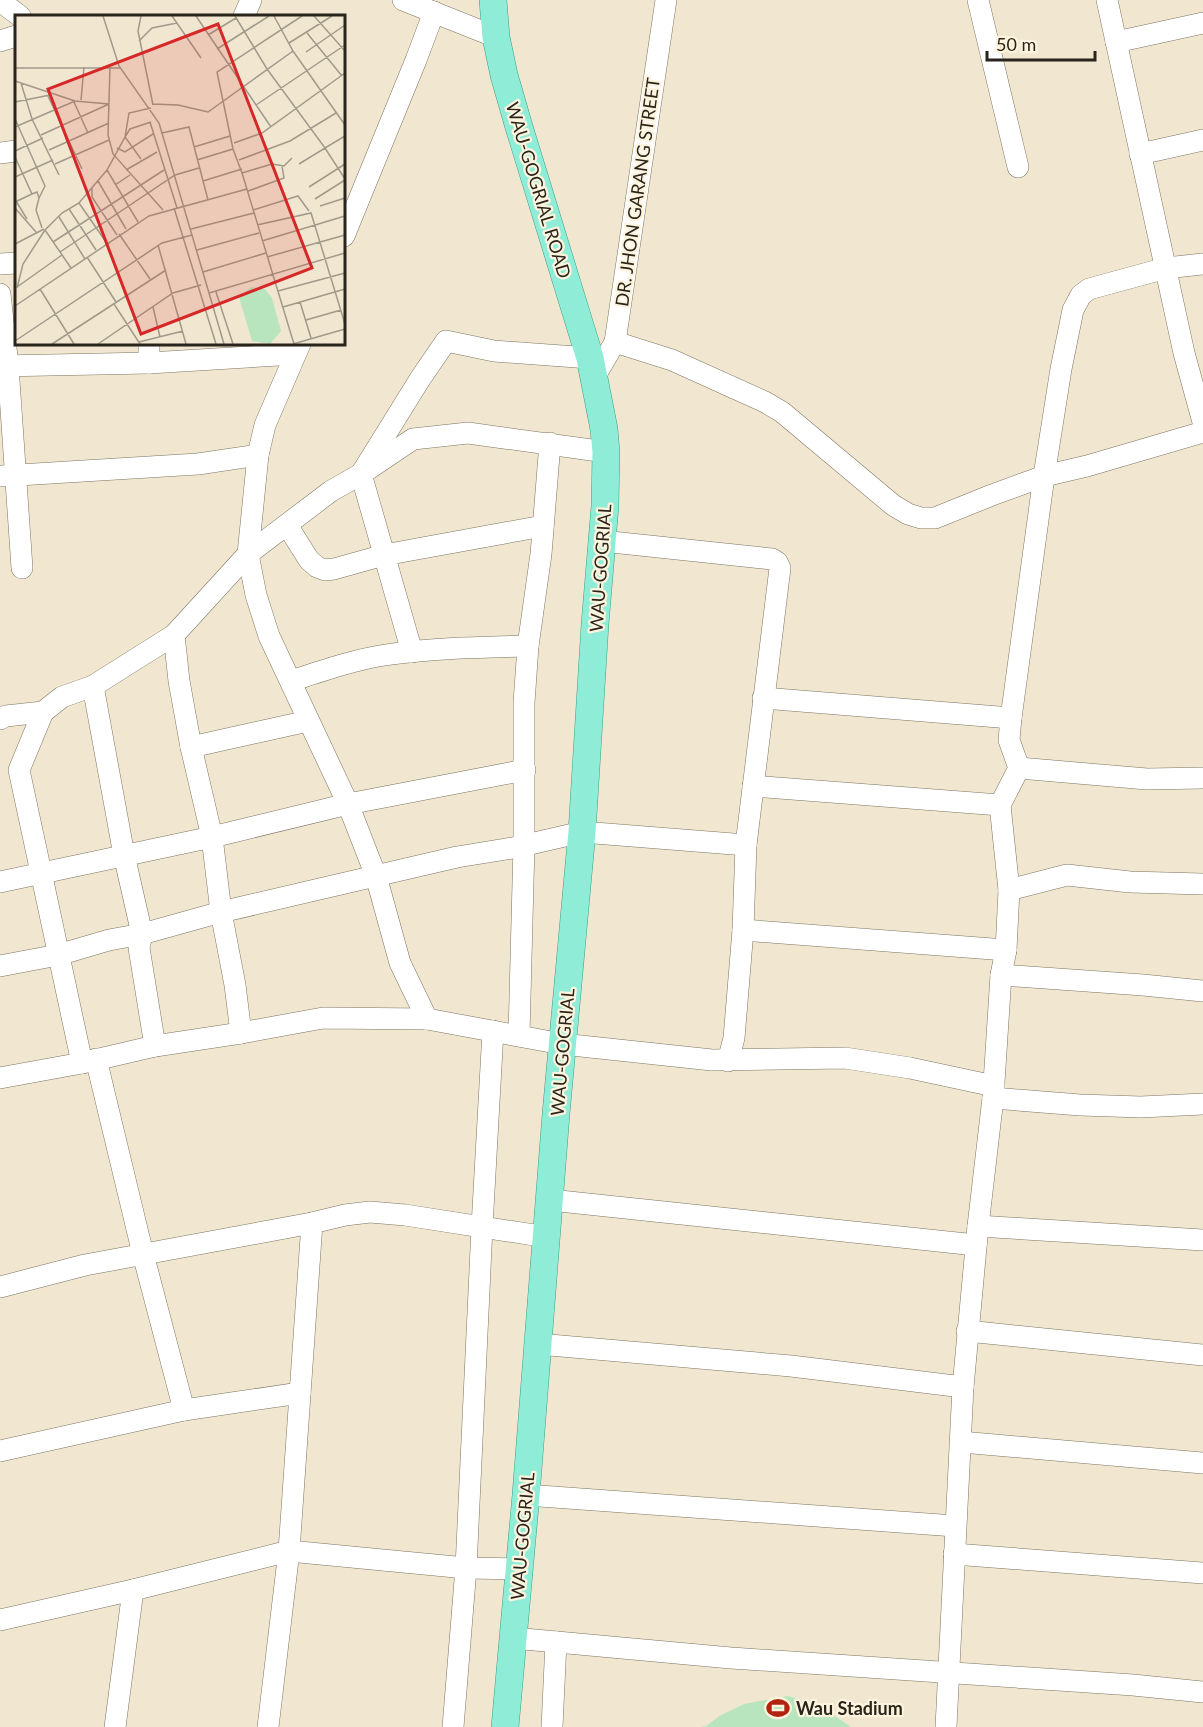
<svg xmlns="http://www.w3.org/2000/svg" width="1203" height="1727" font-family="Lato,sans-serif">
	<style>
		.green { fill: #b8e4be }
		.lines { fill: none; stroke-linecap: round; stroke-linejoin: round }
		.minor-casing { stroke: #7d7460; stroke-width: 22 }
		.major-casing { stroke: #3b9f85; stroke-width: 28 }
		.minor { stroke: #fff; stroke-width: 21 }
		.major { stroke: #8fedd7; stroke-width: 27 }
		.labels { text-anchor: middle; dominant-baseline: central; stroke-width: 4.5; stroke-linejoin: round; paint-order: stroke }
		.street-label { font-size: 18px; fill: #29251d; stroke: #fef4de }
		.poi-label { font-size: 18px; font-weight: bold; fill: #29251d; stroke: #fef4de; text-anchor: start }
		.inset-road { fill: none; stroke: #a19989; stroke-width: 1.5 }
		.view { fill: #d62828; fill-opacity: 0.15; stroke: #d62828; stroke-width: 3 }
		.inset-edge { fill: none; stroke: #29251d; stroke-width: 3 }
	</style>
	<rect width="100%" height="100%" fill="#f1e7d1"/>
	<path class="green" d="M788 1696C811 1703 831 1712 851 1727H701L706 1726 721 1715 744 1704Z"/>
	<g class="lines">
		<g class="minor-casing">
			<g id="minor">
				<polyline points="403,0 496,37"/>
				<polyline points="978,0 1018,167"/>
				<polyline points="1107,0 1184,353 1203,422"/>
				<polyline points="0,1 20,16"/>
				<polyline points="244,16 251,0"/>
				<polyline points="0,41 16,36"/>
				<polyline points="1116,42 1203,23"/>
				<polyline points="0,153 16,151"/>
				<polyline points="1140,154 1203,140"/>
				<polyline points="344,236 416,60 434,12"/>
				<polyline points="0,264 16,263"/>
				<polyline points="0,294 8,366 22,568"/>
				<polyline points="615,342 672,360 765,402 782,412 893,505 908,514 921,518 935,518 992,495 1044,476 1087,466 1203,432"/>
				<polyline points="300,344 265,425 258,455 248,554 256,595 269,636 348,804 376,876 400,963 427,1019"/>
				<polyline points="149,363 149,344"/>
				<polyline points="0,366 149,363 295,354"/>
				<polyline points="594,378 615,342 666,0"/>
				<polyline points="2,476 198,464 258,455"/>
				<polyline points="287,525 309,560 317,567 325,570 334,569 384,555 543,526"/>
				<polyline points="602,541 772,559 777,562 780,568 746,845 743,930 734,1038 728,1061"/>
				<polyline points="174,635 179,681 191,747 212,837 221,912 235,985 241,1033"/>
				<polyline points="412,652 361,474 413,439 468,433 606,452"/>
				<path d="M291 681C322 671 353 660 385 655 432 648 480 647 528 646"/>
				<polyline points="93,686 124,855 142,934 139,948 155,1046"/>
				<polyline points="763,698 1011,718"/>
				<polyline points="43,712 19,770 82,1063"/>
				<polyline points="0,719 6,716 43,712 62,697 93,686 174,635 248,554 331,491 361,474 420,379 446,341 494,351 590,358"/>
				<polyline points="191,747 308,721"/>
				<polyline points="1019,768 1147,779 1203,778"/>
				<polyline points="753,786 1000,805"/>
				<polyline points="0,882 212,837 348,804 525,770"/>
				<polyline points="1009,890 1067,875 1130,882 1203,884"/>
				<polyline points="743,930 1006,950"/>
				<polyline points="0,966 58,955 109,940 142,934 221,912 457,857 513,848 582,832 746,845"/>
				<polyline points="1001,975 1006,950 1009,890 1000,805 1019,768 1009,740 1011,718 1044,476 1061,369 1073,310 1081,295 1089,289 1166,268 1203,264"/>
				<polyline points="519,1035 524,845 524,703 528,646 541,554 550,443"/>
				<polyline points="96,1059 143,1254 184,1410"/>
				<polyline points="0,1078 82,1063 155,1046 241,1033 323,1018 427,1019 562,1044 712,1060 845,1058 910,1068 994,1086"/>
				<polyline points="993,1098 1080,1105 1141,1107 1203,1104"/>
				<polyline points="550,1200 976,1245"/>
				<polyline points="978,1226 1203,1240"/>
				<polyline points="0,1287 85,1265 312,1223 345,1215 370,1212 405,1215 547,1237"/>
				<polyline points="967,1331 1203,1355"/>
				<polyline points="538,1344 791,1366 963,1387"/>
				<polyline points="961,1442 1203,1463"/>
				<polyline points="0,1451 184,1410 300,1393"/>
				<polyline points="526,1495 955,1526"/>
				<polyline points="954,1554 1203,1573"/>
				<polyline points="0,1620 133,1590 289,1551 466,1568 519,1569"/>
				<polyline points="513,1638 731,1658 1133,1685 1203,1692"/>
				<polyline points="115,1727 133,1590"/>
				<polyline points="268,1727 289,1551 312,1223"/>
				<polyline points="453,1727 466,1568 482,1227 493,1031"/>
				<polyline points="552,1727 556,1642"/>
				<polyline points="946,1727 963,1387 978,1226 993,1098 1001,975 1143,985 1203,991"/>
			</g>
		</g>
		<g class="major-casing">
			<polyline id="major" points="493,0 496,37 504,75 519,127 590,358 604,429 606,452 605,506 595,624 582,832 556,1114 526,1495 505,1727"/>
		</g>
		<use href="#minor" class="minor"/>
		<use href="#major" class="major"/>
	</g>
	<defs>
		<g id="stadium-bare" transform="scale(1.8)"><path d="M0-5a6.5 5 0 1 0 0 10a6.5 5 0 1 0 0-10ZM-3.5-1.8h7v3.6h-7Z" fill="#b1240f" stroke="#fef4de" stroke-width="2.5" paint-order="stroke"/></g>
	</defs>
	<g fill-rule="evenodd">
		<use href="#stadium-bare" x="778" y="1708"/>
	</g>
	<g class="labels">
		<g class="street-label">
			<text transform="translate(539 190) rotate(73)">WAU-GOGRIAL ROAD</text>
			<text transform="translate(637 192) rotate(-82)">DR. JHON GARANG STREET</text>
			<text transform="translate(600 568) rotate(-86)">WAU-GOGRIAL</text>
			<text transform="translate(562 1052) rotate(-85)">WAU-GOGRIAL</text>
			<text transform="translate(522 1536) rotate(-85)">WAU-GOGRIAL</text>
		</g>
		<g class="poi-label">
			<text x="796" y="1708">Wau Stadium</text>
		</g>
	</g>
	<g transform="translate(15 15)">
		<rect width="330" height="330" fill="#f1e7d1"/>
		<path d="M236 272 250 274 257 283 266 316 255 329 237 326 224 282Z" fill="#b8e4be"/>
		<path class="inset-road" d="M88 1 104 51 144 108 209 329M126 1 123 16 138 90M157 1 186 43M181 1 256 112M220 1 252 54 310 133 330 121M259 1 278 36 330 110M299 1 330 36M292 18 327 61M193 20 221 3M124 26 137 13 162 8M274 28 317 1M202 34 254 1M291 37 330 10M95 52 93 120 98 139 148 195M0 53H105M0 66 60 86M6 68 17 104 44 160M33 81 67 154M66 85 69 52M0 87 35 80M59 87 73 118M138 89 163 90 193 97 278 36M241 90 330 30M0 104 30 171 24 183M135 107 162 193M0 112 60 86 94 89M147 118 174 112 193 185M26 120 94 89M219 128 247 118 330 58M179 132 215 121M102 133 110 137 138 119M34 135 94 108M0 136 28 123M0 142 17 179 22 177 24 183 21 195 27 213M277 143 269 151 257 149 227 158 279 329M126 144 110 122 115 114 136 107M182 145 218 134M224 145 275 126 321 98M40 149 94 125M284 149 310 133 330 164M92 155 123 207M111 155 142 137M227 158 218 134 202 57 287 1M0 162 38 145M83 166 111 214M188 166 227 154M100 170 115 160M294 172 330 149M77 173V182L102 220M233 176 269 163 267 151M300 184 330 165M1 186 12 204M0 187 17 179M64 188 91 227M305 191 330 183M0 193 21 217M159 193 201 329M54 194 81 235M238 195 283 181 294 196M44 202 70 244M242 210 296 198 330 309M176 214 239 198M30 215 56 253M104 219 135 264M247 226 330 201M38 227 149 155M0 229 29 214M143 230 171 329M182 235 244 218M45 237 160 160 184 153M72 242 101 287M252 242 330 220M188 257 251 238M2 272 47 240M2 273 8 249 30 215 47 198 64 188 92 155 110 122 114 98 136 93M25 274 59 329M263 276 330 258M201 277 218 329M194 278 330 238M285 287 296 323M99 289 125 329M0 291 134 201 232 174M138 292 145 322M268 292 330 274M291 305 326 295M0 326 147 228 177 220M124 327 168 316M37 329 151 255M83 329 158 278 186 270M278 329 330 314"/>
		<path class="view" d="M203 9 297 253 126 319 33 74Z"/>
		<rect width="330" height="330" class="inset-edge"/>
	</g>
	<path d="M987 51v9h108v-9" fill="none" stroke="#29251d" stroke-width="3"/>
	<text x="996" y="51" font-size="18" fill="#29251d" stroke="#fef4de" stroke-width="4.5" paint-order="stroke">50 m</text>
</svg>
